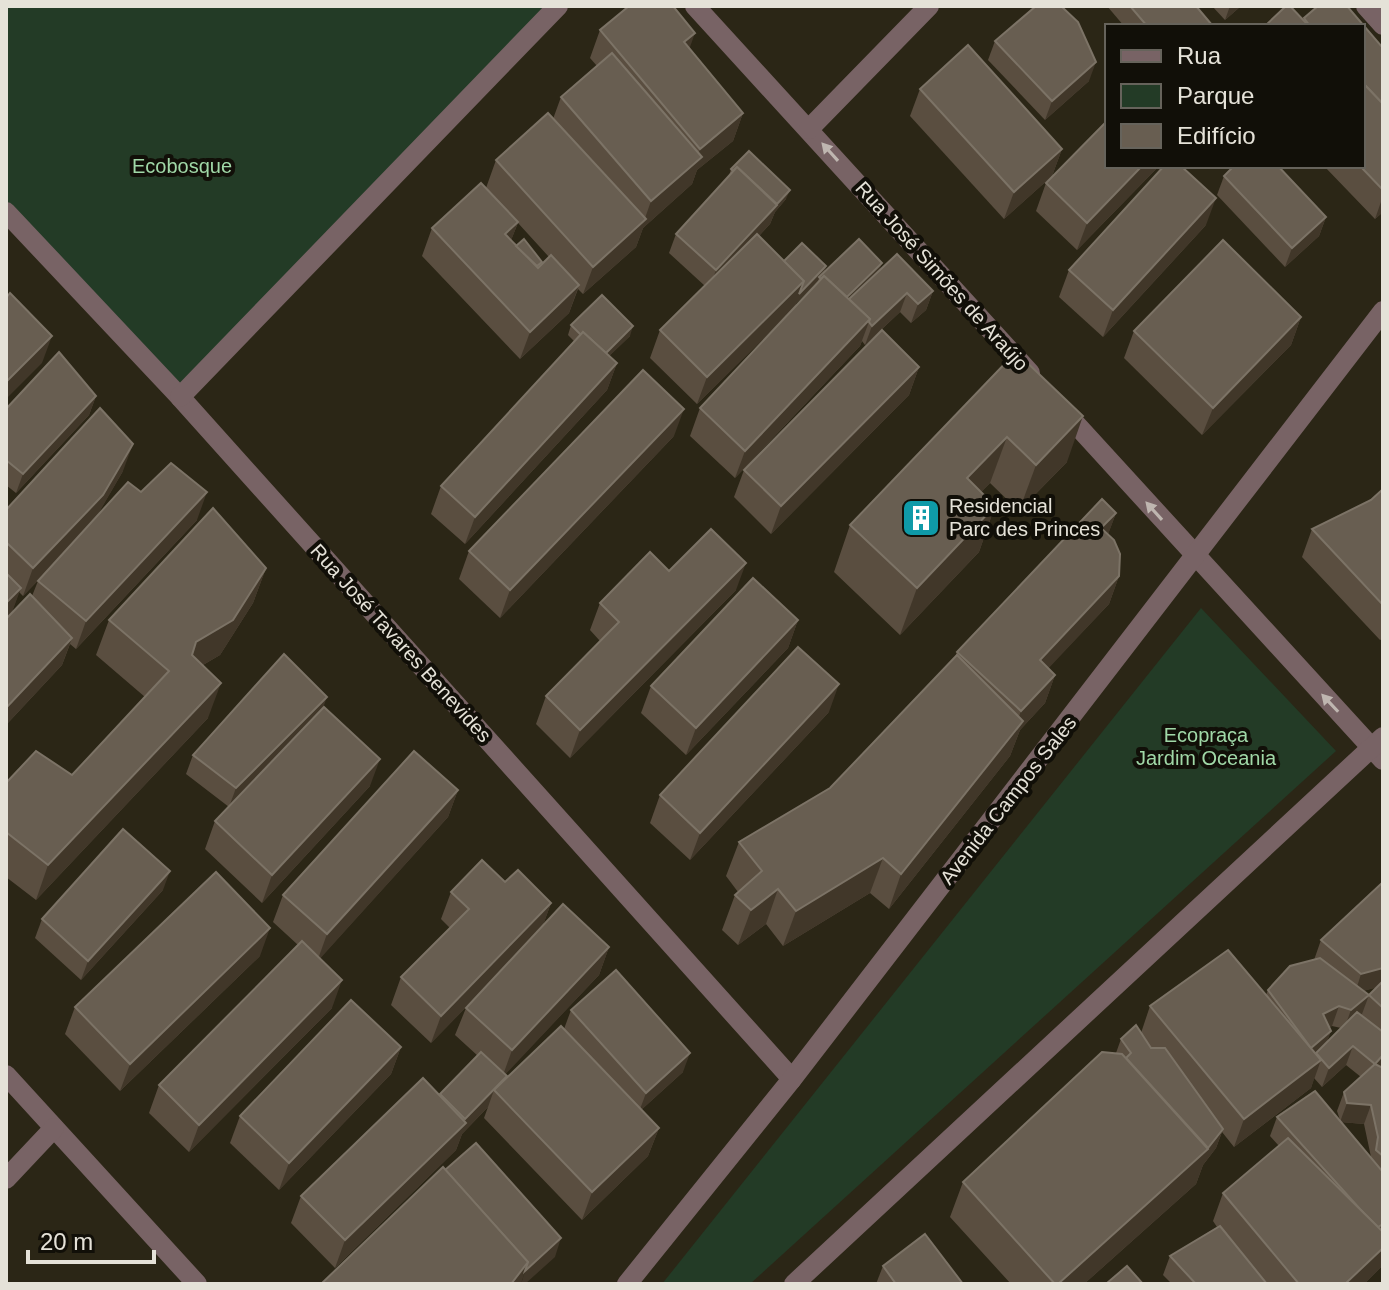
<svg xmlns="http://www.w3.org/2000/svg" width="1389" height="1290" font-family="Arial,sans-serif">
	<style>
		.green { fill: #233b26 }
		.lines { fill: none; stroke-linecap: round; stroke-linejoin: round }
		.minor { stroke: #786365; stroke-width: 20 }
		.wall { fill: #5a4e40; fill-rule: evenodd }
		.shaded-wall { fill: #413729 }
		.building { fill: #685e51; stroke: #7c7366; stroke-width: 2 }
		.oneway { fill: #bfb6b0 }
		.labels { text-anchor: middle; dominant-baseline: central; stroke-width: 8; stroke-linejoin: round; paint-order: stroke }
		.park-label { font-size: 20px; fill: #a0d8a7; stroke: #110f08 }
		.street-label { font-size: 20px; fill: #e5e2d8; stroke: #110f08 }
		.poi-label { font-size: 20px; fill: #e5e2d8; stroke: #110f08; text-anchor: start }
	</style>
	<rect width="100%" height="100%" fill="#2b2616"/>
	<g class="green">
		<polygon points="6,6 558,6 180,397 6,212"/>
		<polygon points="1201,608 1336,751 750,1284 662,1284"/>
	</g>
	<g class="lines">
		<g class="minor">
			<polyline points="695,6 1030,373"/>
			<polyline points="1366,6 1383,25"/>
			<polyline points="809,129 929,6"/>
			<polyline points="6,212 180,397 792,1079"/>
			<polyline points="180,397 558,6"/>
			<polyline points="1062,409 1383,760"/>
			<polyline points="6,1075 197,1284"/>
			<polyline points="6,1179 54,1128"/>
			<polyline points="627,1284 792,1079 1383,311"/>
			<polyline points="794,1284 1383,737"/>
		</g>
	</g>
	<g class="wall">
		<polygon points="1107,6 1196,6 1212,25 1211,26 1124,26"/>
		<polygon points="1212,6 1241,6 1225,20"/>
		<polygon points="1303,19 1383,48 1383,212 1375,219 1324,166 1363,166"/>
		<path d="M600 30 690 49 743 113 733 141 697 170 692 184 643 228 636 247 583 294 578 289 569 313 520 359 422 256 432 228 486 188 496 160 553 119 561 97 597 66 590 58ZM518 223 549 257 541 265 511 240Z"/>
		<polygon points="995,41 1089,81 1045,120 988,60"/>
		<polygon points="920,89 1062,149 1052,176 1004,219 910,116"/>
		<polygon points="1159,166 1077,250 1036,211 1046,183"/>
		<path d="M731 169 786 199 775 212 770 224 759 236 784 261 826 266 824 273 880 270 933 291 926 310 911 323 900 312 865 345 862 341 860 346 735 478 690 436 700 408 788 314 697 404 650 358 660 330 705 286 669 253 676 234 729 176ZM818 281 817 284 794 308 796 303Z"/>
		<polygon points="1224,176 1326,217 1319,236 1285,267 1217,195"/>
		<polygon points="1206,225 1103,337 1059,297 1069,270"/>
		<polygon points="1301,317 1291,345 1202,435 1124,358 1134,331"/>
		<polygon points="571,325 630,336 609,356 617,363 607,390 465,544 431,514 441,486 575,342 568,335"/>
		<polygon points="1016,352 1067,462 1019,511 990,483 981,492 995,506 979,552 900,635 834,572 850,525"/>
		<polygon points="919,367 909,395 771,534 734,497 744,470"/>
		<polygon points="96,396 89,415 16,493 6,485 6,409"/>
		<polygon points="674,436 500,618 459,579 469,551"/>
		<path d="M123 471 96 517 141 492 197 520 76 649 70 644 62 665 6 725V510ZM49 569 38 581 32 596 11 614 19 592 23 596Z"/>
		<polygon points="1383,489 1383,639 1380,640 1302,557 1312,529 1371,500"/>
		<polygon points="1116,513 1108,534 1119,576 1109,604 1048,668 1055,675 1045,703 1020,730 1010,756 889,909 870,893 783,946 766,924 738,945 722,930 735,895 738,892 726,876 739,842 830,788 955,657 957,652"/>
		<polygon points="266,568 253,603 220,655 203,665 208,718 36,900 6,877 6,783 72,775 145,697 96,655 109,620"/>
		<polygon points="669,571 736,590 570,758 536,724 546,696 600,641 590,630 600,603"/>
		<polygon points="798,620 788,648 686,755 641,713 651,686"/>
		<polygon points="324,707 370,786 262,903 205,849 215,821 229,807 186,774 193,755"/>
		<polygon points="829,712 690,860 650,823 660,795"/>
		<polygon points="458,790 448,817 320,958 332,1008 189,1152 149,1113 159,1085 298,945 273,922 283,895"/>
		<polygon points="505,882 551,903 543,925 609,947 599,975 505,1074 506,1079 582,1048 564,1029 571,1010 683,1072 641,1110 659,1128 648,1156 582,1220 484,1118 488,1107 462,1134 456,1150 335,1268 291,1223 301,1196 440,1096 478,1056 455,1035 466,1008 470,1003 431,1043 391,1005 401,977 450,928 441,919 451,892"/>
		<path d="M1383 882V1066L1382 1068H1383V1262L1381 1267 1364 1284H1172L1163 1275 1170 1256 1217 1227 1213 1221 1223 1193 1279 1146 1270 1136 1277 1117 1340 1120 1337 1111 1344 1092 1361 1077 1346 1065 1322 1087 1314 1078 1311 1088 1234 1147 1222 1132 1216 1148 1203 1165 1196 1184 1084 1284H1011L950 1217 963 1182 1116 1053 1121 1039 1141 1033 1150 1006 1266 995 1268 990 1314 960 1321 940ZM1377 987 1369 995 1363 991ZM1332 1026 1341 1028 1326 1043 1331 1031 1329 1027ZM1341 1122 1364 1124 1371 1157Z"/>
		<polygon points="163,890 81,980 35,938 42,919"/>
		<polygon points="260,956 120,1091 65,1034 75,1007"/>
		<polygon points="401,1047 391,1074 279,1190 230,1143 240,1116"/>
		<polygon points="883,1266 963,1284 876,1284"/>
	</g>
	<g class="shaded-wall">
		<polygon points="1230,6 1241,6 1225,20"/>
		<polygon points="695,33 685,61 684,42"/>
		<polygon points="1096,62 1089,81 1045,120 1052,101"/>
		<polygon points="743,113 733,141 697,170 692,184 643,228 636,247 583,294 593,267 644,221 651,201 695,163 700,149"/>
		<polygon points="1062,149 1052,176 1004,219 1014,192"/>
		<polygon points="1142,166 1159,166 1077,250 1087,223"/>
		<polygon points="790,190 786,199 775,212 770,224 709,289 716,270"/>
		<polygon points="1383,196 1383,212 1375,219"/>
		<polygon points="1216,198 1206,225 1103,337 1113,310"/>
		<polygon points="1326,217 1319,236 1285,267 1292,248"/>
		<polygon points="518,222 508,249 505,234"/>
		<polygon points="882,263 879,272 849,302 843,301"/>
		<polygon points="826,266 823,276 819,277 818,281 796,303 794,309 697,404 707,377 804,281"/>
		<polygon points="579,285 569,313 520,359 530,332"/>
		<polygon points="933,291 926,310 911,323 918,304"/>
		<polygon points="907,293 900,312 865,345 872,326"/>
		<polygon points="1301,317 1291,345 1202,435 1213,408"/>
		<polygon points="870,319 860,346 735,478 745,451"/>
		<polygon points="633,326 630,336 598,367 602,357"/>
		<polygon points="52,336 42,363 6,399 6,382"/>
		<polygon points="617,363 607,390 465,544 475,517"/>
		<polygon points="919,367 909,395 771,534 781,506"/>
		<polygon points="96,396 89,415 16,493 23,474"/>
		<polygon points="684,409 674,436 500,618 510,590"/>
		<polygon points="1083,416 1067,462 1019,511 1036,465"/>
		<polygon points="1007,437 990,483 950,525 967,478"/>
		<polygon points="133,444 123,471 93,523 23,596 33,568"/>
		<polygon points="207,492 197,520 76,649 86,621"/>
		<polygon points="995,506 979,552 900,635 917,588"/>
		<polygon points="1116,513 1106,540 1101,528"/>
		<polygon points="746,563 736,590 570,758 580,730"/>
		<polygon points="266,568 253,603 220,655 184,676 196,642"/>
		<polygon points="1119,576 1109,604 1030,688 1040,660"/>
		<polygon points="21,588 11,615 6,620 6,603"/>
		<polygon points="798,620 788,648 686,755 696,728"/>
		<polygon points="72,638 62,665 6,725 6,708"/>
		<polygon points="1055,675 1045,703 1020,730 1010,756 889,909 901,874 1013,733 1021,711"/>
		<polygon points="221,683 208,718 36,900 48,865"/>
		<polygon points="839,684 829,712 690,860 700,833"/>
		<polygon points="327,697 320,716 229,807 236,788"/>
		<polygon points="380,759 370,786 262,903 272,875"/>
		<polygon points="458,790 448,817 317,962 327,934"/>
		<polygon points="883,858 870,893 783,946 796,911"/>
		<polygon points="170,871 163,890 81,980 88,961"/>
		<polygon points="778,889 766,924 738,945 751,910"/>
		<polygon points="551,903 541,931 431,1043 441,1016"/>
		<polygon points="270,928 260,956 120,1091 130,1064"/>
		<polygon points="609,947 599,975 502,1078 512,1050"/>
		<polygon points="1383,968 1383,986 1355,993 1361,974"/>
		<polygon points="342,980 332,1008 189,1152 199,1125"/>
		<polygon points="1369,995 1362,1014 1344,1029 1351,1010"/>
		<polygon points="1339,1006 1332,1026 1316,1033 1323,1014"/>
		<polygon points="1331,1031 1324,1050 1316,1053 1314,1058 1311,1048"/>
		<polygon points="1353,1046 1346,1065 1322,1087 1329,1068"/>
		<polygon points="401,1047 391,1074 279,1190 289,1163"/>
		<polygon points="690,1053 683,1072 639,1112 646,1093"/>
		<polygon points="1383,1055 1383,1066 1368,1083 1375,1064"/>
		<polygon points="1321,1060 1311,1088 1234,1147 1244,1119"/>
		<polygon points="507,1076 500,1095 494,1090 488,1107 462,1134 456,1150 335,1268 345,1240 463,1126 465,1119"/>
		<polygon points="1347,1103 1371,1105 1364,1124 1340,1122"/>
		<polygon points="659,1128 648,1156 582,1220 592,1192"/>
		<polygon points="1223,1129 1216,1148 1203,1165 1196,1184 1084,1284 1058,1284 1208,1148"/>
		<polygon points="561,1238 555,1257 525,1284 521,1284 525,1271"/>
		<polygon points="1383,1248 1383,1262 1381,1267 1364,1284 1345,1284"/>
		<polygon points="528,1262 521,1284 511,1284"/>
	</g>
	<g class="building">
		<polygon points="629,6 673,6 695,33 684,42 743,113 700,149 600,30"/>
		<polygon points="1036,6 1061,6 1078,22 1096,62 1052,101 995,41"/>
		<polygon points="1130,6 1196,6 1212,25 1210,26 1147,26"/>
		<polygon points="1286,6 1290,6 1309,26 1265,26"/>
		<polygon points="1318,6 1347,6 1383,48 1383,104 1363,83 1363,26 1310,26 1304,18"/>
		<polygon points="968,45 1062,149 1014,192 920,89"/>
		<polygon points="612,53 702,157 651,201 561,97"/>
		<polygon points="1363,83 1383,104 1383,190 1360,166 1363,166"/>
		<polygon points="548,113 646,219 593,267 496,160"/>
		<polygon points="1107,121 1107,166 1142,166 1087,223 1046,183"/>
		<polygon points="749,151 790,190 777,204 737,167 733,171 731,169"/>
		<polygon points="1164,166 1181,166 1216,198 1113,310 1069,270"/>
		<polygon points="1234,166 1278,166 1326,217 1292,248 1224,176"/>
		<polygon points="737,167 777,205 716,270 676,234"/>
		<polygon points="481,183 518,222 505,234 538,268 551,255 579,285 530,332 432,228"/>
		<polygon points="757,234 804,281 707,377 660,330"/>
		<polygon points="524,239 542,262 537,266 516,246"/>
		<polygon points="859,239 882,263 847,297 824,276 821,279 819,277"/>
		<polygon points="1223,240 1301,317 1213,408 1134,331"/>
		<polygon points="802,243 826,266 799,294 804,281 784,261"/>
		<polygon points="897,254 933,291 918,304 907,293 872,326 869,322 870,319 849,299"/>
		<polygon points="824,276 870,319 745,451 700,408"/>
		<polygon points="10,293 52,336 6,382 6,298"/>
		<polygon points="602,295 633,326 606,353 583,332 581,335 571,325"/>
		<polygon points="882,330 919,367 781,506 744,470"/>
		<polygon points="583,332 617,363 475,517 441,486"/>
		<polygon points="59,352 96,396 23,474 6,460 6,409"/>
		<polygon points="1016,352 1083,416 1036,465 1007,437 967,478 995,506 917,588 850,525"/>
		<polygon points="643,370 684,409 510,590 469,551"/>
		<polygon points="100,408 133,444 103,495 33,568 6,542 6,510"/>
		<polygon points="171,463 207,492 86,621 38,581 128,482 141,492"/>
		<polygon points="1383,489 1383,605 1312,529 1371,500"/>
		<polygon points="1102,499 1116,513 1101,528 1114,540 1120,554 1119,576 1040,660 1055,675 1021,711 957,652"/>
		<polygon points="213,508 266,568 233,620 196,642 192,655 221,683 48,865 6,832 6,783 36,751 72,775 169,671 109,620"/>
		<polygon points="711,529 746,563 580,730 546,696 619,622 600,603 650,552 669,571"/>
		<polygon points="6,573 21,588 6,603"/>
		<polygon points="753,578 798,620 696,728 651,686"/>
		<polygon points="30,594 72,638 6,708 6,619"/>
		<polygon points="798,647 839,684 700,833 660,795"/>
		<polygon points="284,654 327,697 236,788 193,755"/>
		<polygon points="957,655 1023,721 901,874 883,858 796,911 778,889 751,910 735,895 762,871 739,842 830,788"/>
		<polygon points="324,707 380,759 272,875 215,821"/>
		<polygon points="414,751 458,790 327,934 283,895"/>
		<polygon points="123,829 170,871 88,961 42,919"/>
		<polygon points="482,860 505,882 518,870 551,903 441,1016 401,977 469,909 451,892"/>
		<polygon points="216,872 270,928 130,1064 75,1007"/>
		<polygon points="1383,882 1383,968 1361,974 1321,940"/>
		<polygon points="563,904 609,947 512,1050 466,1008"/>
		<polygon points="302,941 342,980 199,1125 159,1085"/>
		<polygon points="1228,950 1321,1060 1244,1119 1150,1006"/>
		<polygon points="1320,958 1369,995 1351,1010 1339,1006 1323,1014 1331,1031 1311,1048 1268,990 1290,966"/>
		<polygon points="616,970 690,1053 646,1093 571,1010"/>
		<polygon points="1383,981 1383,1008 1369,995"/>
		<polygon points="351,1000 401,1047 289,1163 240,1116"/>
		<polygon points="1357,1012 1383,1032 1383,1055 1375,1064 1353,1046 1329,1068 1316,1053"/>
		<polygon points="1136,1025 1151,1048 1165,1048 1223,1129 1208,1148 1126,1058 1131,1053 1121,1039"/>
		<polygon points="561,1026 659,1128 592,1192 494,1090"/>
		<polygon points="481,1052 507,1076 465,1119 440,1094"/>
		<polygon points="1102,1052 1122,1054 1208,1149 1058,1284 1055,1284 963,1182"/>
		<polygon points="1375,1064 1383,1068 1383,1156 1376,1150 1378,1137 1371,1105 1347,1103 1344,1092"/>
		<polygon points="423,1078 466,1123 345,1240 301,1196"/>
		<polygon points="1315,1091 1383,1172 1383,1224 1378,1227 1360,1209 1277,1117"/>
		<polygon points="1288,1138 1383,1232 1383,1248 1345,1284 1299,1284 1223,1193"/>
		<polygon points="476,1143 561,1238 525,1271 528,1262 445,1170"/>
		<polygon points="443,1167 528,1262 511,1284 321,1284"/>
		<polygon points="1220,1226 1267,1284 1196,1284 1170,1256"/>
		<polygon points="925,1234 963,1284 896,1284 883,1266"/>
		<polygon points="1127,1266 1143,1284 1107,1283"/>
	</g>
	<defs><path id="oneway-solid" d="M-6-.8H1V-3.2L6.5 0L1 3.2V.8H-6Z" transform="scale(2)"/></defs>
	<g class="oneway">
		<use href="#oneway-solid" transform="translate(830 152) rotate(-132)"/>
		<use href="#oneway-solid" transform="translate(1154 511) rotate(-132)"/>
		<use href="#oneway-solid" transform="translate(1330 703) rotate(-133)"/>
	</g>
	<defs>
		<g id="building-square" transform="scale(2)"><rect x="-9" y="-9" width="18" height="18" rx="4" fill="#0f9aa8" stroke="#110f08"/><path d="M-4-6H4V6H1V3H-1V6H-4ZM-2.5-4.3h1.7v1.8h-1.7ZM.8-4.3h1.7v1.8H.8ZM-2.5-1h1.7V.8h-1.7ZM.8-1h1.7V.8H.8Z" fill="#fff"/></g>
	</defs>
	<g fill-rule="evenodd">
		<use href="#building-square" x="921" y="518"/>
	</g>
	<g class="labels">
		<g class="park-label">
			<text x="182" y="166">Ecobosque</text>
			<text x="1206" y="735">Ecopraça<tspan x="1206" dy="23">Jardim Oceania</tspan></text>
		</g>
		<g class="street-label">
			<text transform="translate(942 276) rotate(48)">Rua José Simões de Araújo</text>
			<text transform="translate(401 643) rotate(48)">Rua José Tavares Benevides</text>
			<text transform="translate(1008 800) rotate(-52)">Avenida Campos Sales</text>
		</g>
		<g class="poi-label">
			<text x="949" y="506">Residencial<tspan x="949" dy="23">Parc des Princes</tspan></text>
		</g>
	</g>
	<rect width="1389" height="1290" fill="none" stroke="#e5e2d8" stroke-width="16"/>
	<rect x="1105" y="24" width="260" height="144" fill="#110f08" stroke="#66635b" stroke-width="2"/>
	<rect x="1121" y="50" width="40" height="12" fill="#786365" stroke="#66635b" stroke-width="2"/>
	<text x="1177" y="64" font-size="24" fill="#e5e2d8">Rua</text>
	<rect x="1121" y="84" width="40" height="24" fill="#233b26" stroke="#66635b" stroke-width="2"/>
	<text x="1177" y="104" font-size="24" fill="#e5e2d8">Parque</text>
	<rect x="1121" y="124" width="40" height="24" fill="#685e51" stroke="#66635b" stroke-width="2"/>
	<text x="1177" y="144" font-size="24" fill="#e5e2d8">Edifício</text>
	<path d="M28 1250v12h126v-12" fill="none" stroke="#e5e2d8" stroke-width="4"/>
	<text x="40" y="1250" font-size="24" fill="#e5e2d8" stroke="#110f08" stroke-width="6" paint-order="stroke">20 m</text>
</svg>
